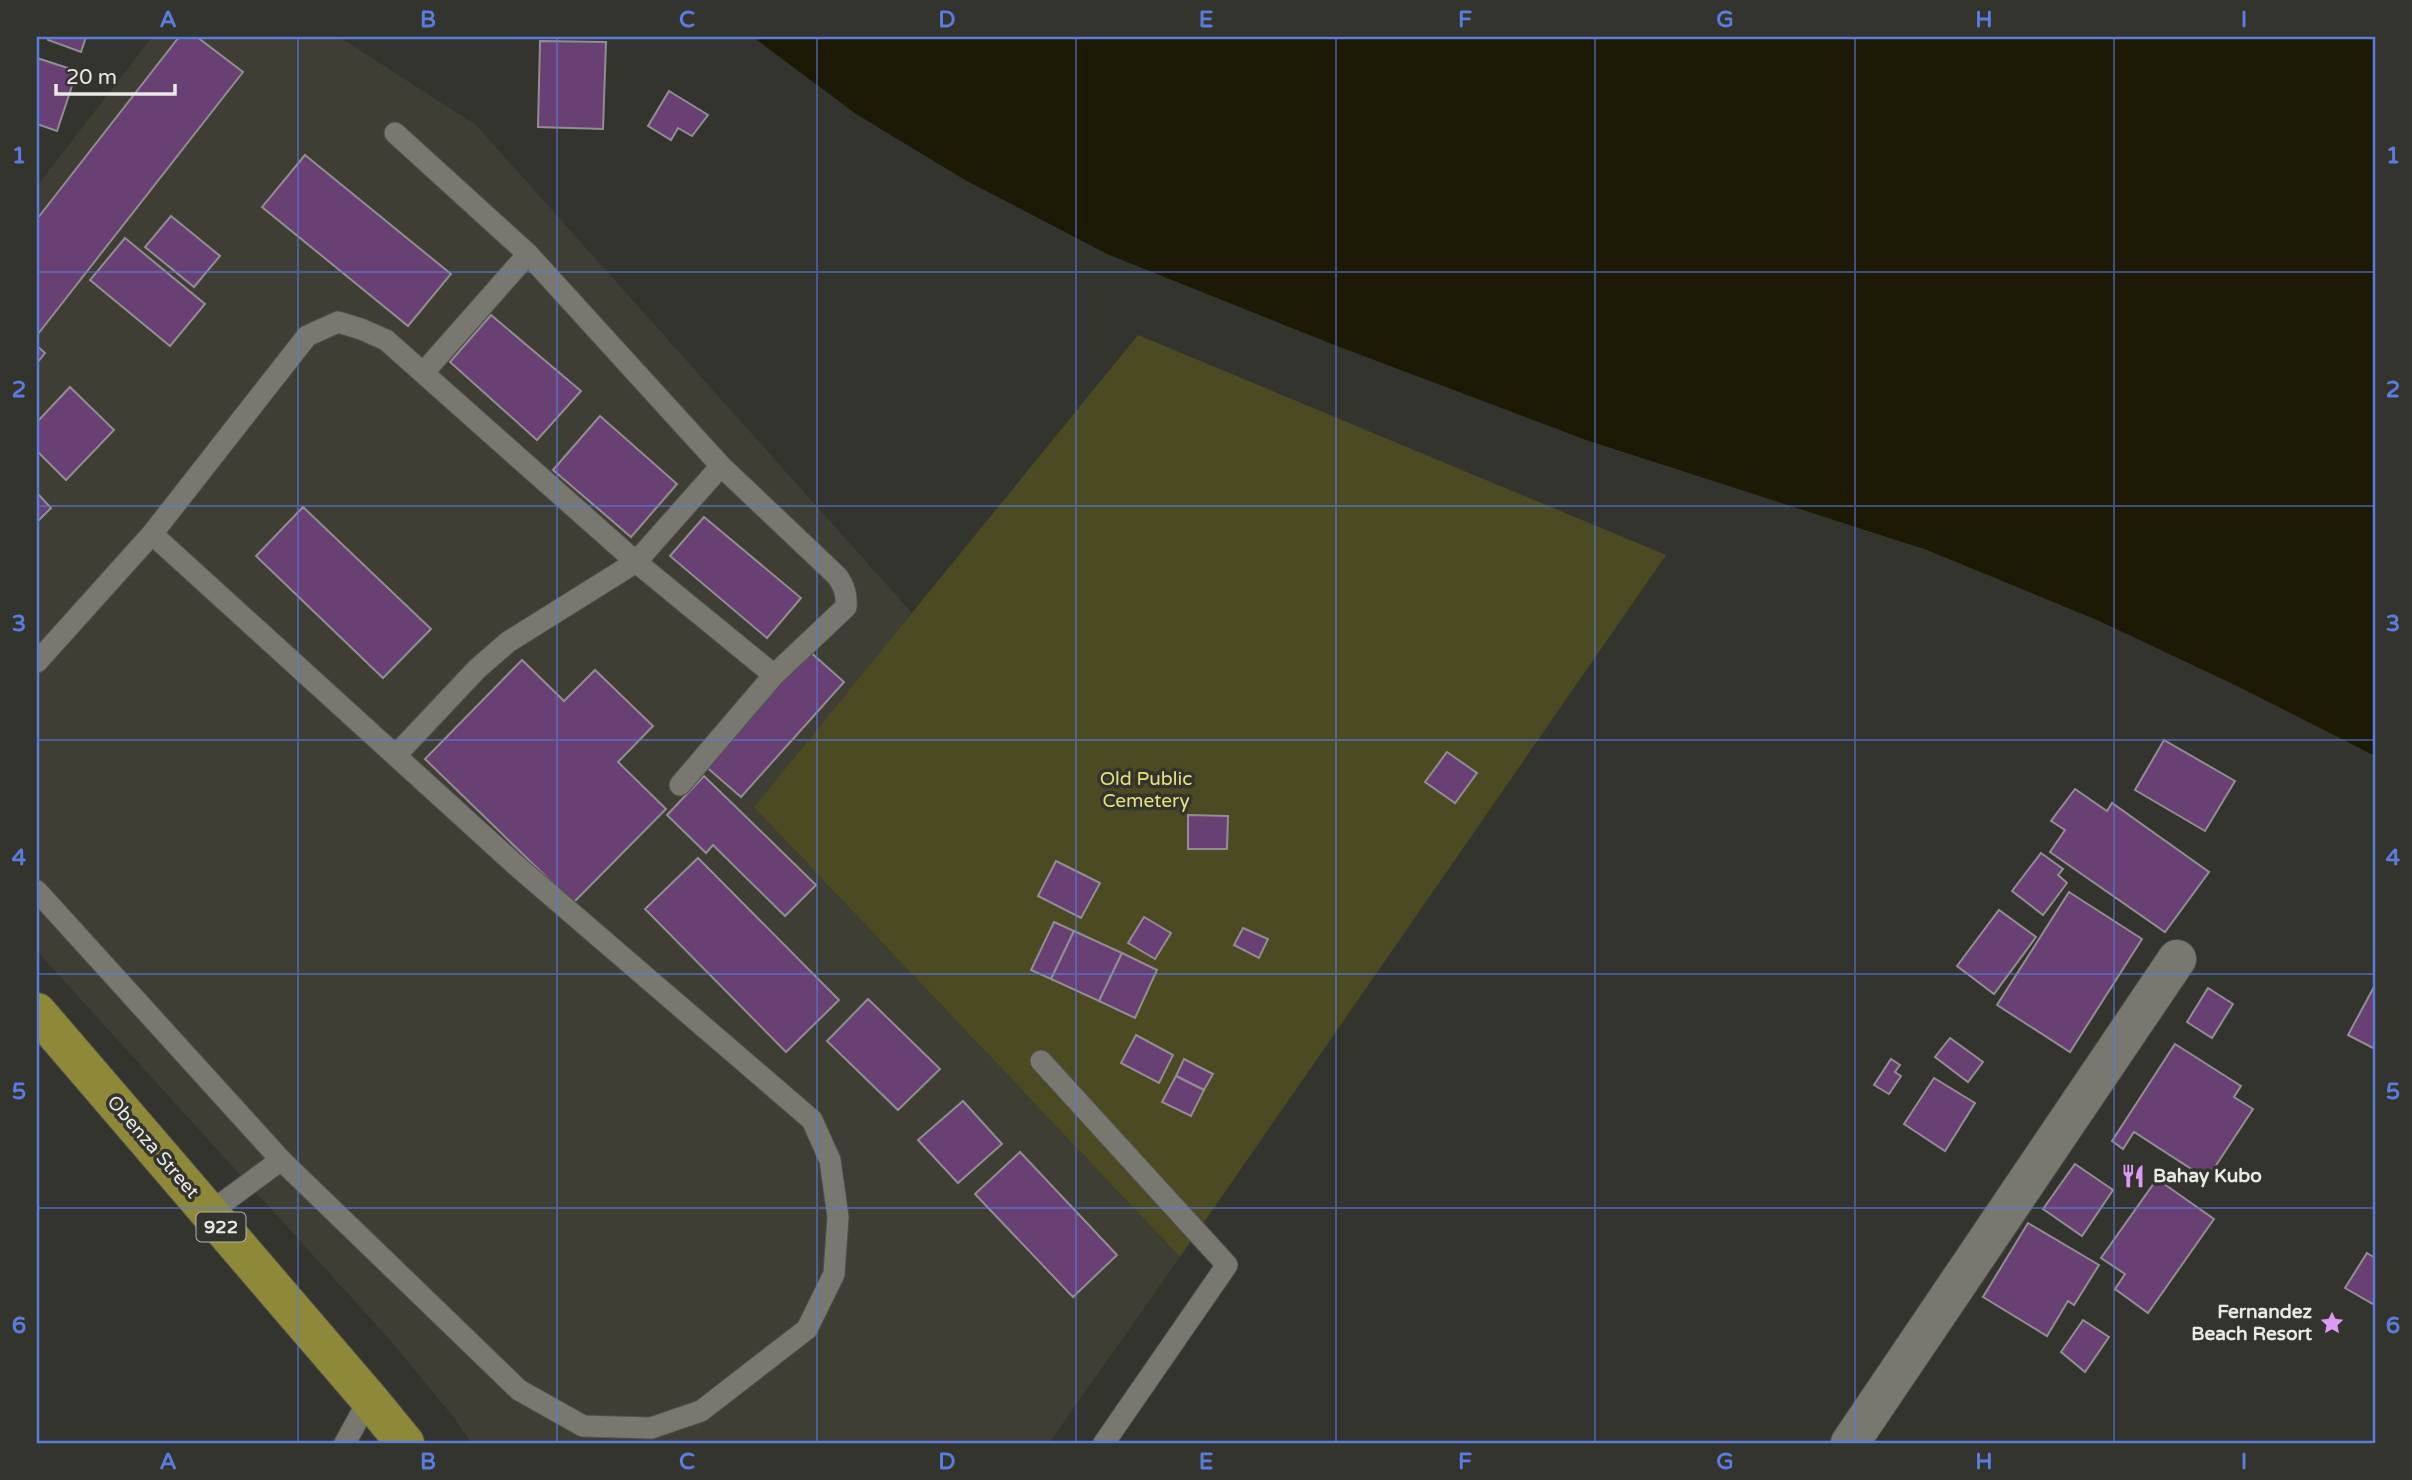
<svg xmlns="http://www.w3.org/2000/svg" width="2412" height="1480" font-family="'Varela Round',sans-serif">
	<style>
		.built { fill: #3f3e34 }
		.green { fill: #4c4a22 }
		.water { fill: #1c1a04 }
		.building { fill: #684074; stroke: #918d92; stroke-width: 2 }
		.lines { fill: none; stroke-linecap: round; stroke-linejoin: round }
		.service-casing { stroke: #51514c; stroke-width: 23 }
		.minor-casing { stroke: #51514c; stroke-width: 40 }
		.primary-casing { stroke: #51514c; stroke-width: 40 }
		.service { stroke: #787871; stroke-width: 21 }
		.minor { stroke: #787871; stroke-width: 38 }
		.primary { stroke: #8e8938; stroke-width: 38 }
		.grid { fill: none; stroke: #5a7cdc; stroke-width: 2; stroke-opacity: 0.55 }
		.labels { text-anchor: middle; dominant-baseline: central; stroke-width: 7; stroke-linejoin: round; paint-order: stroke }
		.shield { fill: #34342e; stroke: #b3b3af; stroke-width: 2 }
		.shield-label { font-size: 18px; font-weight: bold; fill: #e9e9e6 }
		.park-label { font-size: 19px; fill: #e6e17b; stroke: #34342e }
		.street-label { font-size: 19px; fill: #e9e9e6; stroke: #34342e }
		.poi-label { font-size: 19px; font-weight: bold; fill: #e9e9e6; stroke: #34342e; text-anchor: start }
		.neatline { fill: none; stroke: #5a7cdc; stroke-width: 2.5 }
		.grid-label { font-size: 23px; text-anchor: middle; font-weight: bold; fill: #5a7cdc }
	</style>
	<rect width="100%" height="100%" fill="#34342e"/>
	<polygon class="built" points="152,37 339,37 476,125 912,613 754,807 1180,1257 1049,1443 471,1443 456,1420 390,1340 37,951 37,186"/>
	<polygon class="green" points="1138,335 1666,555 1180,1257 754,807"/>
	<polygon class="water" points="753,37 2375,37 2375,756 2237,686 2097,620 1927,550 1586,440 1337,346 1107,254 965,180 856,114"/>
	<g class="building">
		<polygon points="49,37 86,37 81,52 48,40"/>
		<polygon points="179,37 197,37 243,72 38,334 37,219"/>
		<polygon points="540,41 606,42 603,129 538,127"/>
		<polygon points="37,58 77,71 57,131 37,124"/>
		<polygon points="669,91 708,115 692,136 678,128 671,140 648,126"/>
		<polygon points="305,155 451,274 408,326 262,207"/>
		<polygon points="171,216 220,256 194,287 145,247"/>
		<polygon points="125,238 205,304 170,346 90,280"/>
		<polygon points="491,315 581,391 537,440 450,362"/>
		<polygon points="37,346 45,353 37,363"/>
		<polygon points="70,387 114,430 66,480 37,451 37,422"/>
		<polygon points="600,416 677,484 631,537 553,470"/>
		<polygon points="37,493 51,508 37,522"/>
		<polygon points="303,507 431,629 383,678 256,556"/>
		<polygon points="704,517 801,598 767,638 670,556"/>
		<polygon points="808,650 844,682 741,797 704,765"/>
		<polygon points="522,660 564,701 595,670 653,726 618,762 666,809 573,903 425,759"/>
		<polygon points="2164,740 2235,781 2205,831 2135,790"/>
		<polygon points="1447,752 1477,773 1455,803 1425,782"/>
		<polygon points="704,776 816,885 785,916 713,845 706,853 667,815"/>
		<polygon points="2075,789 2107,811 2112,803 2209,872 2165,932 2050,852 2065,830 2051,821"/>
		<polygon points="1188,815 1228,816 1227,849 1188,849"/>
		<polygon points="2041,853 2063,869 2058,875 2067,883 2043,915 2012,891"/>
		<polygon points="698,858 839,1000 786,1052 645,909"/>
		<polygon points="1056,861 1100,883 1081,918 1038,896"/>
		<polygon points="2069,892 2142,939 2070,1052 1997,1005"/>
		<polygon points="1999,910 2036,937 1994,994 1957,966"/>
		<polygon points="1144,917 1171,933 1155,959 1128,943"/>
		<polygon points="1054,922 1074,931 1051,979 1031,970"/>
		<polygon points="1243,928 1268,939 1259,958 1234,945"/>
		<polygon points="1074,931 1122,953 1099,1001 1051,979"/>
		<polygon points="1122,953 1157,970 1135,1018 1099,1001"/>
		<polygon points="2375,985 2375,1049 2348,1035"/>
		<polygon points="2208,988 2233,1004 2212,1038 2187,1022"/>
		<polygon points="868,999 940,1069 898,1110 827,1041"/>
		<polygon points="1136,1035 1173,1055 1159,1083 1121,1063"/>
		<polygon points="1950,1038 1983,1062 1968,1082 1935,1057"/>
		<polygon points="2175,1044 2241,1086 2234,1097 2253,1109 2207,1179 2134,1132 2123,1149 2112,1141"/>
		<polygon points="1184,1059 1213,1074 1204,1090 1176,1076"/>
		<polygon points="1891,1059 1900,1065 1895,1072 1901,1076 1889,1094 1874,1085"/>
		<polygon points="1176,1076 1204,1090 1191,1116 1162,1102"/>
		<polygon points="1934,1078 1975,1103 1945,1151 1904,1124"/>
		<polygon points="963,1101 1002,1144 958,1183 918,1140"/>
		<polygon points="1020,1152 1117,1255 1073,1297 975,1194"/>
		<polygon points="2075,1164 2113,1190 2082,1236 2043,1209"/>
		<polygon points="2157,1179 2214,1219 2148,1313 2115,1289 2125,1274 2101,1258"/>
		<polygon points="2028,1223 2099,1265 2074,1305 2068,1301 2047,1336 1983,1297"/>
		<polygon points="2367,1253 2375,1258 2375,1300 2373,1304 2345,1288"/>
		<polygon points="2083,1320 2109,1337 2085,1372 2061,1352"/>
	</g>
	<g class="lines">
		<g class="service-casing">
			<g id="service">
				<path d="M395 133 528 254 721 466 837 576C844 586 847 594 846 607L774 675 680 785"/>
				<polyline points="424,372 528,254"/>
				<polyline points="152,534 518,867 812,1120 830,1160 838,1217 834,1274 807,1329 701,1411 651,1428 583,1426 519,1390 281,1160 209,1213"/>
				<polyline points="37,662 152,534 307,336 338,322 361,329 386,340 636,562 774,675"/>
				<polyline points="396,755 477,669 508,642 636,562 721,466"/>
				<polyline points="37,891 281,1160"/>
				<polyline points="1041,1061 1227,1265 1104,1443"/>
				<polyline points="345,1443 369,1399"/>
			</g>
		</g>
		<g class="minor-casing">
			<polyline id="minor" points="1850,1443 2177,959"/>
		</g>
		<g class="primary-casing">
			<polyline id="primary" points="37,1012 369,1399 405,1443"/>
		</g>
		<use href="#service" class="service"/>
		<use href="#minor" class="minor"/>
		<use href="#primary" class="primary"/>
	</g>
	<path class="grid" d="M298 37V1443M557 37V1443M817 37V1443M1076 37V1443M1336 37V1443M1595 37V1443M1855 37V1443M2114 37V1443M37 272H2375M37 506H2375M37 740H2375M37 974H2375M37 1208H2375"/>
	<defs>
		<g id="restaurant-bare" transform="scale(1.89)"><path d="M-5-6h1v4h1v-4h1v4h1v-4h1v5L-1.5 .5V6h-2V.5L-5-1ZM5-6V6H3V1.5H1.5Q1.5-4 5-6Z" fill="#dd99f3" stroke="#34342e" stroke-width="2.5" paint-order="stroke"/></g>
		<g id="sight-bare" transform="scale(1.89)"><path d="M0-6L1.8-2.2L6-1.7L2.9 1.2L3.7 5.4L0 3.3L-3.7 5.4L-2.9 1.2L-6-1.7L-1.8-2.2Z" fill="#dd99f3" stroke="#34342e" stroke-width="2.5" paint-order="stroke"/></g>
	</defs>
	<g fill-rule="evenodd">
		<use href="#restaurant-bare" x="2133" y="1176"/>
		<use href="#sight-bare" x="2332" y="1323"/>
	</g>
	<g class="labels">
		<rect class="shield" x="196.5" y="1212.5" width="49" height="29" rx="5"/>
		<g class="shield-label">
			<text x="221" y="1227">922</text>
		</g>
		<g class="park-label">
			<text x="1146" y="779">Old Public<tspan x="1146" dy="22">Cemetery</tspan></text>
		</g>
		<g class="street-label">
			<text transform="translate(153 1147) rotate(49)">Obenza Street</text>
		</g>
		<g class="poi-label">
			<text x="2153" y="1176">Bahay Kubo</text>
			<text x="2312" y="1312" text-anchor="end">Fernandez<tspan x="2312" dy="22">Beach Resort</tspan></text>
		</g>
	</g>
	<rect width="2412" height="1480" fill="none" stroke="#34342e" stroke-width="77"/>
	<path d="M56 84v10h119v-10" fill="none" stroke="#e9e9e6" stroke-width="3.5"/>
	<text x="66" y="84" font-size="21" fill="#e9e9e6" stroke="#34342e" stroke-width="5" paint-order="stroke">20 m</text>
	<rect x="38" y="38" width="2336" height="1404" class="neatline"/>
	<g class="grid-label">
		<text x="168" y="27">A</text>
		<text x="428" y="27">B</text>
		<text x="687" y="27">C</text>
		<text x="947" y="27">D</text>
		<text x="1206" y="27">E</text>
		<text x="1465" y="27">F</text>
		<text x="1725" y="27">G</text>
		<text x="1984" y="27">H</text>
		<text x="2244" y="27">I</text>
		<text x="19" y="163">1</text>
		<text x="2393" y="163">1</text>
		<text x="19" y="397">2</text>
		<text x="2393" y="397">2</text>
		<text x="19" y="631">3</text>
		<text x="2393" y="631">3</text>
		<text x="19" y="865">4</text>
		<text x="2393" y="865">4</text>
		<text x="19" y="1099">5</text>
		<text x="2393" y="1099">5</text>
		<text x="19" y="1333">6</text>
		<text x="2393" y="1333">6</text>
		<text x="168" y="1469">A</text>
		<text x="428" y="1469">B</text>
		<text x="687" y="1469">C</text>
		<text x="947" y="1469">D</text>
		<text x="1206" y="1469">E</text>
		<text x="1465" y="1469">F</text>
		<text x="1725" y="1469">G</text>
		<text x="1984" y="1469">H</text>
		<text x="2244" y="1469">I</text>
	</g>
</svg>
